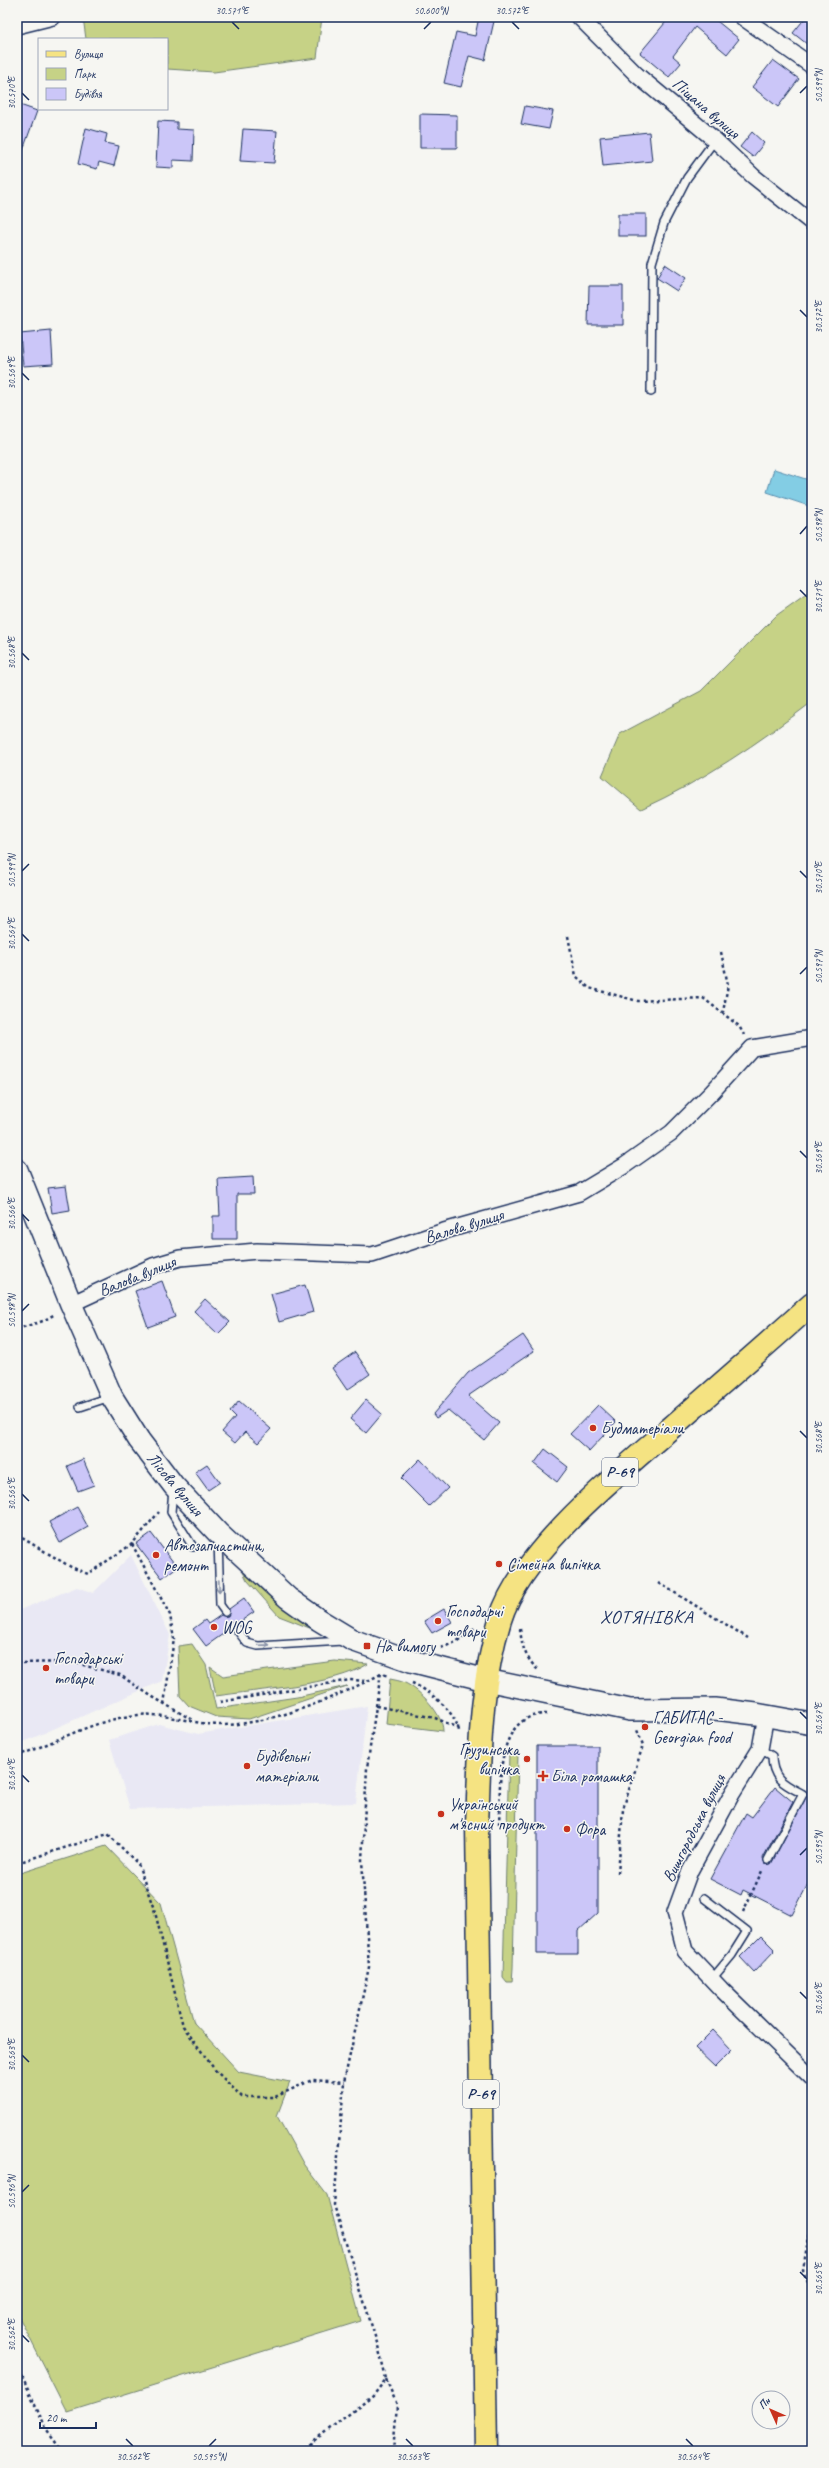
<svg xmlns="http://www.w3.org/2000/svg" width="829" height="2468" font-family="Caveat,sans-serif">
	<style>
		.built { fill: #e9e8f4 }
		.green { fill: #c6d286; stroke: #708072 }
		.water { fill: #83cde4; stroke: #598eae }
		.building { fill: #cbc6f8; stroke: #1b2f5e }
		.lines { fill: none; stroke-linecap: round; stroke-linejoin: round }
		.lane-casing { stroke: #1b2f5e; stroke-width: 10 }
		.street-casing { stroke: #1b2f5e; stroke-width: 18 }
		.secondary-casing { stroke: #1b2f5e; stroke-width: 24 }
		.primary-casing { stroke: #1b2f5e; stroke-width: 25 }
		.path { stroke: #1b2f5e; stroke-width: 2.5; stroke-dasharray: 3 3; stroke-linecap: butt }
		.lane { stroke: #f6f6f2; stroke-width: 7 }
		.street { stroke: #f6f6f2; stroke-width: 15 }
		.secondary { stroke: #f6f6f2; stroke-width: 21 }
		.primary { stroke: #f5e382; stroke-width: 22 }
		.oneway { stroke: #8892a8 }
		.ticks { fill: none; stroke: #1b2f5e; stroke-width: 1.5 }
		.poi-dot { fill: #c8321e; stroke: #f6f6f2; stroke-width: 1.5 }
		.labels { text-anchor: middle; dominant-baseline: central; stroke-width: 3; stroke-linejoin: round; paint-order: stroke }
		.shield { fill: #f6f6f2; stroke: #5d6b8a; stroke-width: 1 }
		.shield-label { font-size: 16px; font-weight: bold; fill: #1b2f5e }
		.street-label { font-size: 17px; fill: #1b2f5e; stroke: #f6f6f2 }
		.poi-label { font-size: 17px; fill: #1b2f5e; stroke: #f6f6f2; text-anchor: start }
		.quarter-label { font-size: 19px; letter-spacing: 1px; fill: #1b2f5e; stroke: #f6f6f2 }
		.neatline { fill: none; stroke: #1b2f5e; stroke-width: 1.5 }
		.ticks-label { font-size: 10px; text-anchor: middle; fill: #1b2f5e }
	</style>
	<rect width="100%" height="100%" fill="#f6f6f2"/>
	<filter id="ink" filterUnits="userSpaceOnUse"><feTurbulence type="fractalNoise" baseFrequency=".025" numOctaves="2"/><feDisplacementMap in="SourceGraphic" scale="8" xChannelSelector="R" yChannelSelector="G"/><feConvolveMatrix kernelMatrix="1 2 1 2 8 2 1 2 1" color-interpolation-filters="sRGB"/></filter>
	<g filter="url(#ink)">
		<g class="built">
			<polygon points="131,1555 170,1635 162,1681 17,1745 17,1611 77,1587 93,1593"/>
			<polygon points="367,1706 356,1803 130,1809 109,1740 159,1724 198,1734"/>
		</g>
		<g class="green">
			<polygon points="83,17 322,17 317,58 214,72 167,69 167,39 86,39"/>
			<path d="M812 590V702C758 743 703 781 641 809L602 776 620 734 701 691 777 615Z"/>
			<polygon points="239,1564 325,1634 279,1616 247,1580"/>
			<polygon points="192,1644 206,1665 216,1709 297,1697 347,1686 249,1719 216,1717 189,1706 180,1696 178,1646"/>
			<path d="M335 1661 368 1664C335 1685 257 1690 216 1696L210 1667 223 1676Z"/>
			<path d="M390 1679C395 1680 401 1681 405 1683 420 1690 443 1714 443 1731L386 1724Z"/>
			<polygon points="509,1753 518,1753 513,1968 512,1982 507,1982 503,1977"/>
			<polygon points="106,1846 161,1903 194,2023 239,2072 290,2082 277,2116 304,2165 327,2195 361,2321 67,2412 17,2313 17,1874"/>
		</g>
		<polygon class="water" points="774,469 812,481 812,507 767,492"/>
		<g class="building">
			<polygon points="479,17 495,17 485,60 469,56 461,87 444,83 456,32 475,36"/>
			<polygon points="670,17 712,17 739,39 727,54 695,27 673,56 681,63 669,77 640,53"/>
			<polygon points="806,17 812,17 812,48 793,33"/>
			<polygon points="773,60 799,79 778,107 752,87"/>
			<polygon points="17,104 37,111 19,161 17,161"/>
			<polygon points="525,106 553,111 549,129 521,124"/>
			<polygon points="420,114 457,115 457,148 420,148"/>
			<polygon points="158,121 177,122 177,129 194,130 193,161 173,160 173,168 156,167"/>
			<polygon points="86,128 107,134 105,143 119,146 114,166 99,162 97,169 78,164"/>
			<polygon points="243,129 277,131 274,163 240,161"/>
			<polygon points="649,132 652,161 603,166 600,137"/>
			<polygon points="752,132 764,143 753,157 740,147"/>
			<rect x="618" y="214" width="28" height="22"/>
			<polygon points="665,264 686,278 677,291 657,278"/>
			<polygon points="589,286 623,286 623,325 588,325"/>
			<polygon points="51,331 53,364 23,366 20,334"/>
			<polygon points="253,1177 254,1194 237,1194 237,1239 213,1239 213,1216 220,1216 218,1179"/>
			<polygon points="66,1186 70,1210 52,1213 48,1188"/>
			<polygon points="162,1281 175,1317 148,1327 135,1291"/>
			<polygon points="305,1285 313,1312 279,1322 271,1294"/>
			<polygon points="205,1299 230,1322 218,1334 194,1311"/>
			<polygon points="523,1335 534,1351 468,1396 499,1423 484,1440 448,1410 436,1418 433,1414 468,1373"/>
			<polygon points="355,1352 370,1374 347,1390 332,1368"/>
			<polygon points="366,1400 382,1414 366,1433 350,1419"/>
			<polygon points="239,1401 271,1429 258,1443 245,1432 235,1443 222,1432 235,1417 230,1412"/>
			<polygon points="598,1405 616,1422 589,1451 570,1434"/>
			<polygon points="545,1449 568,1467 557,1482 534,1464"/>
			<polygon points="83,1459 94,1485 78,1491 67,1466"/>
			<polygon points="420,1459 448,1488 429,1506 401,1478"/>
			<polygon points="207,1464 220,1482 208,1490 195,1472"/>
			<polygon points="77,1507 88,1527 60,1543 49,1522"/>
			<polygon points="151,1533 177,1567 162,1578 136,1544"/>
			<polygon points="244,1598 254,1612 238,1623 231,1622 230,1629 206,1646 193,1629 205,1620 208,1624 221,1615 228,1616 229,1609"/>
			<polygon points="444,1609 452,1622 432,1633 424,1621"/>
			<polygon points="537,1746 598,1746 598,1913 578,1931 578,1954 537,1954"/>
			<polygon points="812,1786 812,1876 792,1915 743,1890 741,1895 710,1879 746,1813 752,1817 775,1787 793,1802 763,1858 765,1864 771,1864"/>
			<polygon points="761,1936 775,1950 754,1972 740,1957"/>
			<polygon points="713,2030 732,2050 715,2067 695,2048"/>
		</g>
		<g class="lines">
			<g class="lane-casing">
				<g id="lane">
					<polyline points="651,392 652,263 664,223 687,178 715,140"/>
					<polyline points="80,1407 110,1397"/>
					<polyline points="173,1490 171,1512 193,1547"/>
					<polyline points="218,1539 220,1605 225,1612"/>
					<polyline points="234,1626 247,1643 258,1646 343,1641"/>
					<path d="M760 1749 772 1756C772 1779 784 1784 803 1794L768 1860"/>
					<polyline points="704,1898 747,1931 732,1955 712,1979"/>
				</g>
			</g>
			<g class="street-casing">
				<g id="street">
					<polyline points="579,17 637,75 715,140 753,176 812,223"/>
					<polyline points="742,17 812,66"/>
					<polyline points="17,26 53,17"/>
					<polyline points="71,1304 153,1266 180,1258 257,1251 372,1255 444,1231 579,1193 624,1166 671,1133 712,1092 752,1048 812,1038"/>
					<polyline points="766,1715 760,1749 732,1794 690,1871 675,1912 685,1951 721,1989 812,2078"/>
				</g>
			</g>
			<g class="secondary-casing">
				<polyline id="secondary" points="17,1170 71,1304 112,1397 139,1440 174,1486 218,1533 288,1598 319,1620 352,1640 411,1661 486,1680 630,1710 715,1709 756,1714 812,1724"/>
			</g>
			<g class="primary-casing">
				<path id="primary" d="M486 2451 477 1825C480 1756 479 1687 500 1620 520 1552 620 1472 673 1426 720 1385 766 1345 812 1304"/>
			</g>
			<g class="path">
				<polyline points="568,936 576,976 589,988 638,1001 703,998 739,1026 744,1035"/>
				<polyline points="721,952 728,985 723,1012"/>
				<polyline points="17,1329 43,1321 55,1314"/>
				<polyline points="17,1535 71,1567 88,1574 132,1544 159,1512"/>
				<polyline points="132,1544 170,1615 174,1639 164,1704"/>
				<polyline points="659,1583 748,1638"/>
				<path d="M520 1629C522 1647 525 1657 538 1670"/>
				<polyline points="441,1648 456,1642 476,1627"/>
				<polyline points="17,1663 72,1662 120,1675 151,1696 194,1721"/>
				<path d="M412 1683C430 1691 455 1711 459 1731"/>
				<polyline points="220,1702 350,1680 367,1681"/>
				<polyline points="376,1706 435,1718 459,1728"/>
				<path d="M17 1756C56 1742 96 1719 138 1715 164 1712 198 1726 225 1725 276 1723 337 1697 381 1674L389 1676"/>
				<path d="M499 1824C501 1787 493 1714 547 1714"/>
				<polyline points="17,1863 108,1834 138,1864 155,1912 183,2026 215,2070 242,2097 275,2097 312,2080 344,2082"/>
				<polyline points="618,1873 623,1809 643,1745 637,1730"/>
				<polyline points="743,1912 762,1871"/>
				<polyline points="812,2216 803,2271 812,2288"/>
				<polyline points="17,2365 47,2430 63,2451"/>
				<polyline points="386,2379 397,2405 393,2451"/>
				<polyline points="299,2451 312,2443"/>
				<polyline points="309,2451 312,2442 373,2396 386,2379 378,2346 334,2205 344,2082 369,1967 362,1860 367,1768 381,1672"/>
			</g>
			<use href="#lane" class="lane"/>
			<use href="#street" class="street"/>
			<use href="#secondary" class="secondary"/>
			<use href="#primary" class="primary"/>
		</g>
		<defs><path id="oneway-shaft" d="M-6 0H5M1.5-3L5.5 0L1.5 3" fill="none" stroke-width="1.6" stroke-linecap="round" stroke-linejoin="round"/></defs>
		<g class="oneway">
			<use href="#oneway-shaft" transform="translate(219 1586) rotate(88)"/>
			<use href="#oneway-shaft" transform="translate(264 1645) rotate(-2)"/>
		</g>
	</g>
	<path class="ticks" d="M232 22 239 29M512 22 519 29M424 29 431 22M22 93 29 100M800 93 807 86M800 310 807 317M22 373 29 380M800 534 807 526M800 590 807 597M22 653 29 660M22 871 29 864M800 871 807 878M22 934 29 941M800 974 807 967M800 1151 807 1158M22 1214 29 1221M22 1311 29 1304M800 1431 807 1438M22 1494 29 1501M800 1712 807 1719M22 1775 29 1782M800 1855 807 1848M800 1992 807 1999M22 2055 29 2062M22 2192 29 2185M800 2272 807 2279M22 2335 29 2342M126 2439 133 2446M406 2439 413 2446M686 2439 693 2446M209 2446 216 2439"/>
	<g class="poi-dot">
		<circle cx="593" cy="1428" r="4"/>
		<circle cx="156" cy="1555" r="4"/>
		<circle cx="499" cy="1564" r="4"/>
		<circle cx="438" cy="1621" r="4"/>
		<circle cx="214" cy="1627" r="4"/>
		<rect x="363" y="1642" width="8" height="8" rx="2"/>
		<circle cx="46" cy="1668" r="4"/>
		<circle cx="645" cy="1727" r="4"/>
		<circle cx="527" cy="1759" r="4"/>
		<circle cx="247" cy="1766" r="4"/>
		<path d="M541 1770h4v4h4v4h-4v4h-4v-4h-4v-4h4z"/>
		<circle cx="441" cy="1814" r="4"/>
		<circle cx="567" cy="1829" r="4"/>
	</g>
	<g class="labels">
		<g class="shield">
			<rect x="602" y="1458" width="36" height="28" rx="3"/>
			<rect x="463" y="2080" width="36" height="28" rx="3"/>
		</g>
		<g class="shield-label">
			<text x="620" y="1472">Р-69</text>
			<text x="481" y="2094">Р-69</text>
		</g>
		<g class="street-label">
			<text transform="translate(706 108) rotate(41)">Піщана вулиця</text>
			<text transform="translate(464 1226) rotate(-17)">Валова вулиця</text>
			<text transform="translate(137 1276) rotate(-22)">Валова вулиця</text>
			<text transform="translate(175 1484) rotate(50)">Лісова вулиця</text>
			<text transform="translate(694 1828) rotate(-63)">Вишгородська вулиця</text>
		</g>
		<g class="poi-label">
			<text x="601" y="1428">Будматеріали</text>
			<text x="164" y="1545">Автозапчастини,<tspan x="164" dy="20">ремонт</tspan></text>
			<text x="507" y="1564">Сімейна випічка</text>
			<text x="446" y="1611">Господарчі<tspan x="446" dy="20">товари</tspan></text>
			<text x="222" y="1627">WOG</text>
			<text x="375" y="1646">На вимогу</text>
			<text x="54" y="1658">Господарські<tspan x="54" dy="20">товари</tspan></text>
			<text x="653" y="1717">ГАБИТАС -<tspan x="653" dy="20">Georgian food</tspan></text>
			<text x="519" y="1749" text-anchor="end">Грузинська<tspan x="519" dy="20">випічка</tspan></text>
			<text x="255" y="1756">Будівельні<tspan x="255" dy="20">матеріали</tspan></text>
			<text x="551" y="1776">Біла ромашка</text>
			<text x="449" y="1804">Український<tspan x="449" dy="20">м'ясний продукт</tspan></text>
			<text x="575" y="1829">Фора</text>
		</g>
		<g class="quarter-label">
			<text x="647" y="1617">ХОТЯНІВКА</text>
		</g>
	</g>
	<rect width="829" height="2468" fill="none" stroke="#f6f6f2" stroke-width="44"/>
	<rect x="38" y="38" width="130" height="72" fill="#f6f6f2" stroke="#9ea6b7"/>
	<rect x="46" y="51" width="20" height="6" fill="#f5e382" stroke="#9ea6b7"/>
	<text x="74" y="58" font-size="12" fill="#1b2f5e">Вулиця</text>
	<rect x="46" y="68" width="20" height="12" fill="#c6d286" stroke="#9ea6b7"/>
	<text x="74" y="78" font-size="12" fill="#1b2f5e">Парк</text>
	<rect x="46" y="88" width="20" height="12" fill="#cbc6f8" stroke="#9ea6b7"/>
	<text x="74" y="98" font-size="12" fill="#1b2f5e">Будівля</text>
	<g transform="translate(771 2410) rotate(315)"><circle r="19" fill="#f6f6f2" stroke="#9ea6b7"/>
	<path d="M0-3L7 15L0 10L-7 15Z" fill="#c8321e"/>
	<text y="-6" font-size="11" font-weight="bold" text-anchor="middle" fill="#1b2f5e">Пн</text>
	</g>
	<path d="M40 2422v6h56v-6" fill="none" stroke="#1b2f5e" stroke-width="2"/>
	<text x="46" y="2422" font-size="12" fill="#1b2f5e" stroke="#f6f6f2" stroke-width="3" paint-order="stroke">20 m</text>
	<rect x="22" y="22" width="785" height="2424" class="neatline"/>
	<g class="ticks-label">
		<text x="232" y="14">30.571°E</text>
		<text x="431" y="14">50.600°N</text>
		<text x="512" y="14">30.572°E</text>
		<text transform="translate(818 86) rotate(-90)" y="4">50.599°N</text>
		<text transform="translate(11 93) rotate(-90)" y="4">30.570°E</text>
		<text transform="translate(818 317) rotate(-90)" y="4">30.572°E</text>
		<text transform="translate(11 373) rotate(-90)" y="4">30.569°E</text>
		<text transform="translate(818 526) rotate(-90)" y="4">50.598°N</text>
		<text transform="translate(818 597) rotate(-90)" y="4">30.571°E</text>
		<text transform="translate(11 653) rotate(-90)" y="4">30.568°E</text>
		<text transform="translate(11 871) rotate(-90)" y="4">50.599°N</text>
		<text transform="translate(818 878) rotate(-90)" y="4">30.570°E</text>
		<text transform="translate(11 934) rotate(-90)" y="4">30.567°E</text>
		<text transform="translate(818 967) rotate(-90)" y="4">50.597°N</text>
		<text transform="translate(818 1158) rotate(-90)" y="4">30.569°E</text>
		<text transform="translate(11 1214) rotate(-90)" y="4">30.566°E</text>
		<text transform="translate(11 1311) rotate(-90)" y="4">50.598°N</text>
		<text transform="translate(818 1438) rotate(-90)" y="4">30.568°E</text>
		<text transform="translate(11 1494) rotate(-90)" y="4">30.565°E</text>
		<text transform="translate(818 1719) rotate(-90)" y="4">30.567°E</text>
		<text transform="translate(11 1775) rotate(-90)" y="4">30.564°E</text>
		<text transform="translate(818 1848) rotate(-90)" y="4">50.595°N</text>
		<text transform="translate(818 1999) rotate(-90)" y="4">30.566°E</text>
		<text transform="translate(11 2055) rotate(-90)" y="4">30.563°E</text>
		<text transform="translate(11 2192) rotate(-90)" y="4">50.596°N</text>
		<text transform="translate(818 2279) rotate(-90)" y="4">30.565°E</text>
		<text transform="translate(11 2335) rotate(-90)" y="4">30.562°E</text>
		<text x="133" y="2460">30.562°E</text>
		<text x="209" y="2460">50.595°N</text>
		<text x="413" y="2460">30.563°E</text>
		<text x="693" y="2460">30.564°E</text>
	</g>
</svg>
